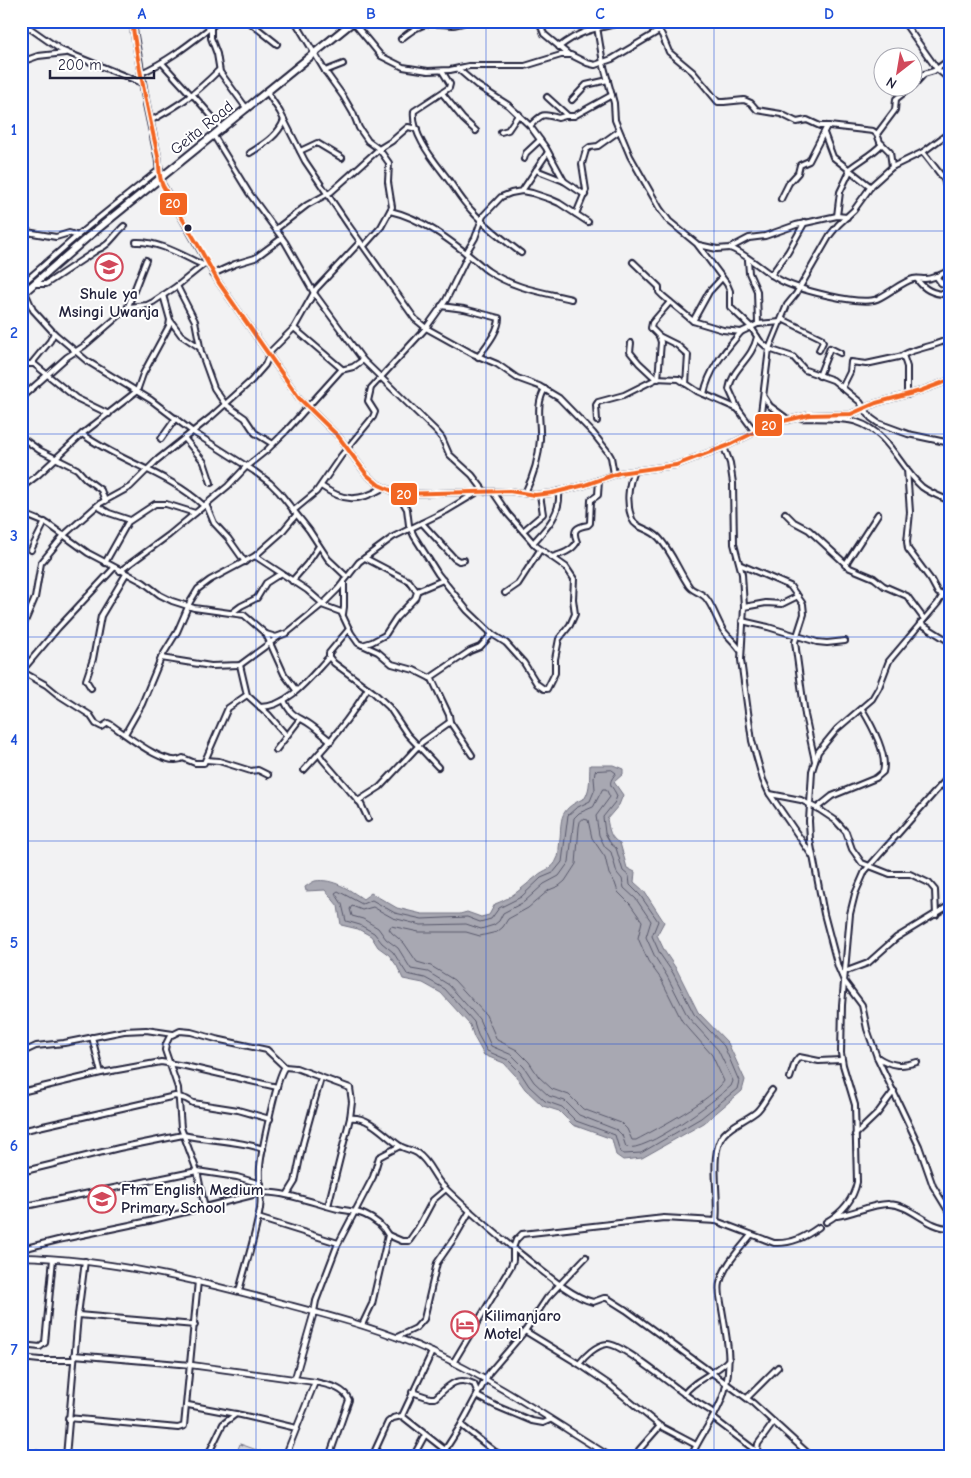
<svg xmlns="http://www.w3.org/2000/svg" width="971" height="1478" font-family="'Comic Neue',sans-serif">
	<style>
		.green { fill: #d3d3d8; stroke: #7a7a8a }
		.water { fill: #a8a8b2; stroke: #727282 }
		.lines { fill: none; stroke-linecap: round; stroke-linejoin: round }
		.shore { stroke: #58586b; stroke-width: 1 }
		.minor-casing { stroke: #22223b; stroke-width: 8 }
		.tertiary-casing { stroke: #22223b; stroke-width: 8 }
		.secondary-casing { stroke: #22223b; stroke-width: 9 }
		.trunk-casing { stroke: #22223b; stroke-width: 10 }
		.minor { stroke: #fff; stroke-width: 4 }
		.tertiary { stroke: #fff; stroke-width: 4.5 }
		.secondary { stroke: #fff; stroke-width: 5 }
		.trunk { stroke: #fff; stroke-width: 6 }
		.bus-1-casing { stroke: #fff; stroke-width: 8 }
		.bus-1 { stroke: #f26522; stroke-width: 4 }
		.grid { fill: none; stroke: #1d4ed8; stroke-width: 1; stroke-opacity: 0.55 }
		.bus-dot { fill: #22223b; stroke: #fff; stroke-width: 2 }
		.labels { text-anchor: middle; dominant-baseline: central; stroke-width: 4; stroke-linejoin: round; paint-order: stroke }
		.street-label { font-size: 16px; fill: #22223b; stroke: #fff }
		.poi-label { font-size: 16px; font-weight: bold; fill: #22223b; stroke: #fff; text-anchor: start }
		.line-badge { stroke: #fff; stroke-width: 2 }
		.badge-label { font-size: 14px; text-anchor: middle; font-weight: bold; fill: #fff }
		.neatline { fill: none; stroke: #1d4ed8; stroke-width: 2 }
		.grid-label { font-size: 16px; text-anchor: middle; font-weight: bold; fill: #1d4ed8 }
	</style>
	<rect width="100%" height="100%" fill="#f2f2f3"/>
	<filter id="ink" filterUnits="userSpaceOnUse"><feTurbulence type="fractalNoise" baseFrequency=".02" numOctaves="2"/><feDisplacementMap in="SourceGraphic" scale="10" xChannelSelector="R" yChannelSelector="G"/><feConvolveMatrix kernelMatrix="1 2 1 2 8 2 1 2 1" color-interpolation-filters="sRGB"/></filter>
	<g filter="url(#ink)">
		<polygon class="green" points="240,1444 271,1455 271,1457 235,1457"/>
		<path class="water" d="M590 765H613L623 769V774L614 782 623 795 619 805 607 819C609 829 610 839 620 843L627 868 635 872 634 882 644 891 664 922 657 935 665 952 677 970 698 1012 728 1043 745 1080 742 1091 704 1123 642 1158 623 1160 616 1155 612 1139 573 1125 559 1111 543 1106 525 1089 515 1075 504 1063 484 1055 474 1037 470 1025 441 993 423 983 403 979 397 966 389 955 378 947 371 936 358 929 341 925 338 906 325 890 306 891 305 887C308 885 312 882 315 881 333 878 350 890 363 899L371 893 397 908 422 914H460L467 912 481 917 489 915 495 904C512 898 523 887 537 876 544 869 553 870 557 859 559 856 559 851 559 848 563 820 555 811 585 798 591 787 589 778 590 765Z"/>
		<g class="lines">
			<g class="shore">
				<path d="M612 770 616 773C606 786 612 784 617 796L615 802 603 817 605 833 611 844 616 848 623 871 629 876 630 885 640 895 658 921 652 936 660 954 673 973 694 1014 724 1046 739 1081 737 1089 701 1118 641 1153 624 1154 620 1152 615 1135 576 1121 562 1107 545 1101 529 1086 520 1072 508 1060 487 1051 478 1035 474 1022 445 989 425 978 407 974 393 952 382 943 374 933 360 925 346 921 342 904 335 893 338 891 362 904 372 900 395 913 422 919 467 917 480 922 491 919 499 908 521 897 541 878 553 873 562 862 568 815 576 808 590 801 595 789 594 778 595 771Z"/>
				<path d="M603 789H606L610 797 596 816 599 835 605 847 611 852 617 873 622 879 624 888 636 899 651 921 646 937 655 957 667 976 688 1017 718 1050 733 1081 731 1086C715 1100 645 1154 626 1147L622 1135 617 1130 579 1115 565 1101 549 1096 534 1082 524 1067 512 1055 491 1046 479 1019 449 985 428 972 411 969 398 948 386 939 378 928 363 919 352 916 350 909 352 906 362 910 373 907 393 918 421 925 466 924 481 929 494 925 499 921 503 913 524 902 544 884 559 876 569 862 574 818 579 813 593 807Z"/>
				<path d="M583 819 588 820 592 838 605 857 609 874 615 883 618 892 630 904 642 921 638 938 648 961 661 979 682 1021 712 1055 724 1081C713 1099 657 1129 636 1140H632L627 1129 621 1123 583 1109 569 1095 552 1089 539 1077 529 1062 517 1050 497 1040 486 1015 454 980 431 966 417 962 404 943 392 933 389 929 391 926 419 932H466L480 936 497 932 503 927 508 919 528 908 549 890 559 886 565 881 576 864 579 827 580 822Z"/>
			</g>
			<g class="minor-casing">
				<g id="minor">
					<polyline points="248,21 277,44"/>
					<polyline points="295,21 325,71 343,96 353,113 359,128 368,141 379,149 389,163 388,182 392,207 381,227 364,246"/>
					<polyline points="334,21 337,21"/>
					<polyline points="539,21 544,34 568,54"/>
					<polyline points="652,21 662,35 669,52 693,72 718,102 724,102 744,100 751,103 757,110 781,114 797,122 807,120 820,126 829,126 873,131 877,134 880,142 890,152 892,167"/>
					<polyline points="903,21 937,69 950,80"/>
					<polyline points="21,22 61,50 142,83"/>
					<polyline points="353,22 381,56 403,67 428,71 450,70 469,66 525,66 561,55 571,55 587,63 595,65 612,59 659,31"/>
					<polyline points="597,27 603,63 614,103 615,120 630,156 660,209 669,221 697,244 727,284 730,291 730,307 751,327 760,341 769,349 793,357 805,370 833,380 860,402 871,418 878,423 908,434 950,443"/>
					<polyline points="211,28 211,38 217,54 220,72 247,109"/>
					<path d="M401 39C409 33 418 25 429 24 446 22 451 29 468 21"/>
					<path d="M559 47C585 27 599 29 628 21"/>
					<polyline points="21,62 38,56 65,53"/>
					<polyline points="162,63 192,96"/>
					<polyline points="458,69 478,86 508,105 530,126 546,148 564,181"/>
					<polyline points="325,71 343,64"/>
					<path d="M442 71 450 84 449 88 414 111C411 136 437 164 450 182 457 192 463 202 471 210 485 226 504 240 521 253"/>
					<path d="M141 73C171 60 194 40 219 21"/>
					<polyline points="914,85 924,74 934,71 950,59"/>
					<polyline points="267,92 280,112 305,161 349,226 415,319 426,328 473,354 497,364 517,378 539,386 559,398 593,433 608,452 611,457 614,474"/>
					<polyline points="442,93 463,119 476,131"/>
					<polyline points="193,95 223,129"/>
					<polyline points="547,97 568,116"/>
					<polyline points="572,100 586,85 608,80"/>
					<path d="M150 121C180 105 195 94 219 70"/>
					<path d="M530 126C542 114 542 113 558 118L565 116H574L612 95"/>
					<polyline points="501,132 508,130 519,114"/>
					<polyline points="824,133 833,157 871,187"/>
					<polyline points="877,134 895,110 896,99 910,88"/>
					<polyline points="214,136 249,193 285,242 314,293 363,360 436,431 442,438 449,454 472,475 485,492"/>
					<polyline points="300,151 317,143 342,158"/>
					<polyline points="923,152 944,179 950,202"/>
					<path d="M250 153C264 144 278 136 284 120"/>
					<polyline points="524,159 526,153 540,140"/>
					<polyline points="536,170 564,181 585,195"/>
					<path d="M848 170C859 161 873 154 882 144"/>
					<polyline points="160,180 219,283 299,398 338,436 367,475 379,485 399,494 509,491 535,495 552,493 585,485 619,473 676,465 729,445 771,424 809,415 851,414 876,403 920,391 950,380"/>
					<polyline points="522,191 548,152"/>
					<polyline points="781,199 789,183 798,173 800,165 809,161 827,126"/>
					<path d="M390 211C422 218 451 241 476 261 480 264 483 268 488 271 513 288 542 292 571 299"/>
					<polyline points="576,214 586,190 582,164 586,150 590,147 598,146 619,131"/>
					<polyline points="837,216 840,192 850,171"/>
					<polyline points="276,229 307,205 331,192 379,149 392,141 408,127 417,129"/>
					<polyline points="21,231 56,237 69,233 78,236"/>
					<path d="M136 242C158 241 183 256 203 265"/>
					<polyline points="699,245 717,249 730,248 749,238 765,236 796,225 837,216 847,217"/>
					<path d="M730 248C747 254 763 271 778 279 795 289 859 306 877 299 888 294 904 281 913 279 917 278 921 279 925 279 933 279 942 274 950 270"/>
					<polyline points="466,253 475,238 483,216 501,197 511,193 522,191 532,193 550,199 559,203 588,222"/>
					<polyline points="748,260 749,273 757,291 758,324"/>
					<polyline points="633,262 659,287 659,292 663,296 693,321 723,330 741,332 758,324 781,322"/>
					<polyline points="213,274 235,264 255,258 282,238"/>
					<polyline points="771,275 788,252 805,222"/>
					<polyline points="936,276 941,283 950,288"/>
					<path d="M917 279C924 290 936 295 950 294"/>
					<path d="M35 284H46L97 250C110 245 114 235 124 226"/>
					<polyline points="21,285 84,230 160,169"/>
					<polyline points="177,286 195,321 201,352 214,388 225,404 245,418 255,433 273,444"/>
					<polyline points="25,292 33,310 54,333 87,361 151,400 193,432 254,471 270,483 279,492 309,530 328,559 347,577"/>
					<path d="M441 306 464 309 499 318C499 331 486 346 478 357"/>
					<polyline points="127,309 146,260"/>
					<polyline points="782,319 821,338 823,342 819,350"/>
					<polyline points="170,320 181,335 199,347"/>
					<polyline points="693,321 709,292 722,278"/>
					<polyline points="294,328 342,369"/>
					<polyline points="659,336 677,345 688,355 686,384"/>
					<polyline points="631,343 630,352 639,363 655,378 679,379 697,391 738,409"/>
					<polyline points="32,363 50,341 54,333"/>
					<polyline points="21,364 34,364 76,398 109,414"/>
					<polyline points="819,376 830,348 840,353"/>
					<polyline points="658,379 661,342 659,336 651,328 652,323 670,302"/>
					<polyline points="842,388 850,372 851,362 866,364 903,356"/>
					<path d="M704 394C709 369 725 351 741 332"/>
					<path d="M907 395V367L903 355C918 347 935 347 950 338"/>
					<polyline points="764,397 770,406 789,420"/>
					<polyline points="21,398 67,357 84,346 129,307 147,305 153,302 177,286 207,262"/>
					<path d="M799 418C816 419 841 417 857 422 889 432 899 467 922 487 930 493 941 497 950 501"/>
					<polyline points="597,421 596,405 598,402 624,395 656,379"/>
					<polyline points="759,429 769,349 787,305 796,294 830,235 838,225 854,210 872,185 892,167 923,152 950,132"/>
					<path d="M755 432 738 409 729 389C732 368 752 360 757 337"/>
					<path d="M82 434C120 462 169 473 204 506"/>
					<polyline points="21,437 39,450 77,469 86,479 101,490 105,501"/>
					<polyline points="161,439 176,418"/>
					<polyline points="185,439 204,462 211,483"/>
					<polyline points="724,447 730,463 733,483 734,544 742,574 744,607 741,660 752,741 763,780 769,793 813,857"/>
					<polyline points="907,469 910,512 907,542 908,549 931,580 938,593 950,598"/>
					<path d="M634 471C628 485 626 504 632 519 636 529 650 528 659 538 672 552 678 570 689 586 692 591 700 592 705 597 712 604 717 620 723 630 728 637 735 642 740 650"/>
					<path d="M321 486C344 502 359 502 383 488"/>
					<polyline points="21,488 38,475 82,434 137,391 143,374 169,326 170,320 163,295"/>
					<path d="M525 493C533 477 539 458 540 439 541 421 535 405 545 389"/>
					<polyline points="398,494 407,509 409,525 414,536 438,574 467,610 492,634 506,643 524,663 537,684 544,689 547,689 555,673 555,659 559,639 570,625 575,614 573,599 574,579 566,567 536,546 508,514 493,492"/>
					<polyline points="206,504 214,523 228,538 245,562"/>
					<polyline points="97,506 109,513 130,520"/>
					<polyline points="293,511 316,492 341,456 373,417 375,412 368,401 371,388 426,328 446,300 468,255"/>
					<polyline points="21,513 48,524 88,553 143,582 160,595 172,601 194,608 244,615 266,634 276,637 287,633 325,602 338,589 359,562 393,537 446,511 476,493"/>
					<polyline points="785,513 794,522 809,530 850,568 874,578 884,586 907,596 924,619"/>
					<polyline points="422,523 454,558 459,561 464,560"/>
					<polyline points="523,531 543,514 540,495"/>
					<path d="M533 543C547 528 561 514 559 491"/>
					<polyline points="31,550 45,522"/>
					<polyline points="255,556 307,590 323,604"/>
					<path d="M552 557C562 554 572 551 577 542 572 530 576 527 588 525L590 523 591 500 598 495 599 480"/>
					<polyline points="105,563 128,522 155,504 166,504 195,513"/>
					<polyline points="741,565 790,586 803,604 804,614 795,642 805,715 815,761"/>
					<polyline points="845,565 878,514"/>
					<polyline points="120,571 169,535 228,486 247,466 267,450 286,431 341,370 353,367 363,360"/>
					<polyline points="292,581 307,564 319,546"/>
					<polyline points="950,583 938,603 889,661 879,687 872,699 837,729 818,752 812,771 809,821 810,840 824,914 838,967 844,981 862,1005 867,1029 877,1057 919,1146 933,1186 950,1214"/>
					<polyline points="417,591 443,580"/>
					<polyline points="505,593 518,584 540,550"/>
					<polyline points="322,605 341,612 351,633 358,643 378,652 392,664 414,670 432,679 449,715 450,722 472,755"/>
					<polyline points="744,607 766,603 782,604 798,596"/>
					<polyline points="233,612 241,606 257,598 266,583 280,574"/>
					<polyline points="343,614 344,607 344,581"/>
					<polyline points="742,621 768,627 817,642 827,643 845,641"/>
					<polyline points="920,623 950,642"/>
					<polyline points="349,629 329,653 329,657 334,663 373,692 389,707 407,734 438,767"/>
					<polyline points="21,631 35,598 41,563 64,535 99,504 130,487 157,460 211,417 251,381 265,365 271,351 294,328 316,289 360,242"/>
					<polyline points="266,634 284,674 296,690"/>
					<polyline points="362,645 372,642 385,635 396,618 415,598 417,592 409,581 365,558"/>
					<polyline points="161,658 211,666 240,665 278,637"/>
					<polyline points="240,665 247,695 269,715 286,735"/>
					<path d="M21 671 46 685 57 694 90 715 96 724 102 727 108 723 110 724C125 734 167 769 183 758L195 763H204L228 708 247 695"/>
					<polyline points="21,672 58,628 114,568"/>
					<polyline points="430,678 470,651 480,647 492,634"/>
					<polyline points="91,688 86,680 93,659 101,616 126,574"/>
					<path d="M284 700C291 717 298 716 311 725 318 730 324 736 331 741"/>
					<path d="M260 707C289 707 311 676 329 657"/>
					<polyline points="125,734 142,704 161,658 177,632 190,602 198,589 210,580 255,556 281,533 296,515"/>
					<polyline points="276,750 300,719"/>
					<polyline points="319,754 323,760 361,804 368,819"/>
					<polyline points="206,760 219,761 251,771 258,770 268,775"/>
					<path d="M304 770C328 744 350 719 368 688"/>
					<polyline points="770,794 801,800 820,810 835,820 846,832 852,849 862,863 890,874 910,874 929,883 935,890 936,915"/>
					<polyline points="358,801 380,787 422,742 450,722"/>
					<path d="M817 808 832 796 876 778 883 772C888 755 871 724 862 709"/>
					<polyline points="844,972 868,963 896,938 950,905"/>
					<polyline points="92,1037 101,1073"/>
					<polyline points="21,1053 36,1046 64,1043 124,1031 146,1030 173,1034"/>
					<path d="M877 1057C891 1066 901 1067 917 1062"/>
					<polyline points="790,1078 795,1062 799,1057 819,1061 841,1060"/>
					<polyline points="21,1092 101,1073 161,1062 185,1066 277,1087"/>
					<path d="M350 1118C370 1116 385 1136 400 1146 405 1149 412 1150 417 1153 430 1162 433 1176 443 1186 465 1208 489 1228 513 1248V1260L511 1266 453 1363"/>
					<polyline points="21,1131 175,1096 186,1099 193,1103 238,1110 270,1119"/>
					<polyline points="855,1135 877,1114 894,1091"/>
					<path d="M21 1172 119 1148 183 1135C209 1141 238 1140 263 1149"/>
					<polyline points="287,1195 295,1182 303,1143 321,1078"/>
					<polyline points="21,1207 197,1171 237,1177 261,1184"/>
					<polyline points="205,1208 197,1171 181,1128 178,1088 165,1050 166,1044 170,1036 180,1031 191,1032 216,1039 267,1050 285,1067 296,1068 350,1088 352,1102 350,1118 328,1206"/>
					<path d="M837 1216C853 1214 874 1203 889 1204 912 1205 927 1228 950 1228"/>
					<polyline points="21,1217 22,1249 25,1257"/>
					<polyline points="258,1218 338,1243"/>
					<path d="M716 1221C720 1196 708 1153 724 1134 733 1124 746 1120 756 1112 762 1107 767 1096 772 1090"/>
					<path d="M826 1222C842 1213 853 1201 857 1182L855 1105 843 1065 841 1053 842 1005 850 914 855 894 865 871 950 775"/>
					<polyline points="388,1235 402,1241 409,1241 418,1228 433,1200 446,1189"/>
					<path d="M22 1249 58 1240 149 1221 261 1193C280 1190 317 1204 338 1209 347 1211 356 1211 365 1215 374 1219 383 1226 388 1235L372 1304 362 1325"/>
					<path d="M239 1291C246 1264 255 1237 260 1209 262 1195 259 1181 260 1167 261 1153 277 1075 285 1067"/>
					<polyline points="314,1312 316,1301 337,1246 373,1177 379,1157 400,1146"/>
					<polyline points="78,1315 195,1325"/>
					<polyline points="525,1331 579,1364 610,1385 660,1426 696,1445"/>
					<polyline points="397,1337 416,1328 424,1319 437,1263 455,1237 470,1211"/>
					<polyline points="21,1345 40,1347 45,1343 53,1259"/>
					<polyline points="432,1352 402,1416 454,1457"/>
					<polyline points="74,1355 191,1365"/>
					<polyline points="21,1358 40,1360 74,1360"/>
					<path d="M579 1364C585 1356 596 1345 607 1344 620 1342 673 1386 686 1395 695 1402 706 1407 715 1414"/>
					<path d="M315 1382C327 1385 344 1387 349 1400L329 1457"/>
					<path d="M412 1392 430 1398H435C447 1388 455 1375 474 1384L478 1393"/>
					<path d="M684 1394C696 1378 716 1374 729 1359"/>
					<polyline points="477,1396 496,1406 532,1421 543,1423 550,1420"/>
					<polyline points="747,1398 778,1367"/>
					<polyline points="188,1405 241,1415 296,1428"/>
					<polyline points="68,1418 178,1428 184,1426 198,1281"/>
					<polyline points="713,1418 764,1457"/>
					<polyline points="461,1425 494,1451 505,1457"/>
					<polyline points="445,1450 461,1425 489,1373 525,1331 547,1298 586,1257"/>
					<polyline points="21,1452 67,1457"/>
					<polyline points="66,1457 78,1315 85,1261"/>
					<polyline points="207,1457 223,1424 236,1414"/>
					<polyline points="372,1457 388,1422 393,1418 402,1416"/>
					<polyline points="413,1457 425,1435"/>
					<polyline points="635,1457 639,1450 660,1426"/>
					<path d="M691 1457C701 1432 721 1412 726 1385 732 1360 726 1334 722 1309 721 1301 718 1291 720 1283 724 1265 740 1249 751 1235"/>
					<polyline points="756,1457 758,1444 774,1422"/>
					<path d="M812 1457 753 1403 626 1310 607 1298H604L593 1302C571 1298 532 1262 513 1248L516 1240 522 1234 664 1218 716 1221 774 1243C792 1244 805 1237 819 1227"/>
				</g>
			</g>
			<g class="tertiary-casing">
				<g id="tertiary">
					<path d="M21 1257C109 1259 200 1281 285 1304 334 1317 385 1330 432 1352 493 1380 553 1421 611 1457"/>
					<polyline points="191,1365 315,1382 285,1457"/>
					<polyline points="295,1378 314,1312"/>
				</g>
			</g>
			<g class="secondary-casing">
				<polyline id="secondary" points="132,21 146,102 158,158 160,179"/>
			</g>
			<g class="trunk-casing">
				<polyline id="trunk" points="21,295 89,236 354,21"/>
			</g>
			<use href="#minor" class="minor"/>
			<use href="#tertiary" class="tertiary"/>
			<use href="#secondary" class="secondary"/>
			<use href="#trunk" class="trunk"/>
			<g class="bus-1-casing">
				<path id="bus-1" d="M132 21C138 67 148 111 158 156 160 166 158 177 163 186L198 245 219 283 299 398 338 436 367 475 379 485 399 494 509 491 535 495 552 493 585 485 619 473 676 465 729 445 771 424 809 415 851 414 876 403 920 391 950 380"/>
			</g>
			<use href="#bus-1" class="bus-1"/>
		</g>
	</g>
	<path class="grid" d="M256 21V1457M486 21V1457M714 21V1457M21 231H950M21 434H950M21 637H950M21 841H950M21 1044H950M21 1247H950"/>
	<defs>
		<g id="school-ring" transform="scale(1.4375)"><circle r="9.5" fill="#fff" stroke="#d1495b" stroke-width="1.5"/><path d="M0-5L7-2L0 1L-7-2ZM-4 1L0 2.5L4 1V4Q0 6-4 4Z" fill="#d1495b"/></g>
		<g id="hotel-ring" transform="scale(1.4375)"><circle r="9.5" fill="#fff" stroke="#d1495b" stroke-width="1.5"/><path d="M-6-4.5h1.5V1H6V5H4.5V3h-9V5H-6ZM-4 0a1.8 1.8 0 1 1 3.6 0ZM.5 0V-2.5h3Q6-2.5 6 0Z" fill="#d1495b"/></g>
	</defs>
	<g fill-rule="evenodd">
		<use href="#school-ring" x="109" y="267"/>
		<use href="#school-ring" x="102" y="1199"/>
		<use href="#hotel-ring" x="465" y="1325"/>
	</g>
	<circle class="bus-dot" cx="188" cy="228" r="4.5"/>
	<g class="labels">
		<g class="street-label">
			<text transform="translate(202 128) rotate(-39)">Geita Road</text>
		</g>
		<g class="poi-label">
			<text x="109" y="294" text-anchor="middle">Shule ya<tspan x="109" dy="18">Msingi Uwanja</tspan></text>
			<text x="121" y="1190">Ftm English Medium<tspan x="121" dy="18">Primary School</tspan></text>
			<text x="484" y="1316">Kilimanjaro<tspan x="484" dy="18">Motel</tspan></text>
		</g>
	</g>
	<g class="line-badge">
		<rect x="159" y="192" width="29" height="24" rx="5" fill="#f26522"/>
		<rect x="754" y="413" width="29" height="24" rx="5" fill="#f26522"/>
		<rect x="390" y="482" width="28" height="24" rx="5" fill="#f26522"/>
	</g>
	<g class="badge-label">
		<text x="173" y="208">20</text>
		<text x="769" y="430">20</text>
		<text x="404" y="499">20</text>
	</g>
	<rect width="971" height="1478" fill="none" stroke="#fff" stroke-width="55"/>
	<g transform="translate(898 72) rotate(211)"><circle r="24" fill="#ffffff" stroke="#a7a7b1"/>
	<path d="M0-4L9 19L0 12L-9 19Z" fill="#d1495b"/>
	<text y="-8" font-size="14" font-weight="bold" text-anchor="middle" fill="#22223b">N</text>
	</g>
	<path d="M50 70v8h104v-8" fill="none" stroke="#22223b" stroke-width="2.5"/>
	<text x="58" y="70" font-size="15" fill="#22223b" stroke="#ffffff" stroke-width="4" paint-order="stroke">200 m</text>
	<rect x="28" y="28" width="916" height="1422" class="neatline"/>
	<g class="grid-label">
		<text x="142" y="19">A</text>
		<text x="371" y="19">B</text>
		<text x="600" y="19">C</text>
		<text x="829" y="19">D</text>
		<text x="14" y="135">1</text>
		<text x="14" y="338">2</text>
		<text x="14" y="541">3</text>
		<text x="14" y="745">4</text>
		<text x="14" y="948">5</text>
		<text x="14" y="1151">6</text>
		<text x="14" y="1355">7</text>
	</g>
</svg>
